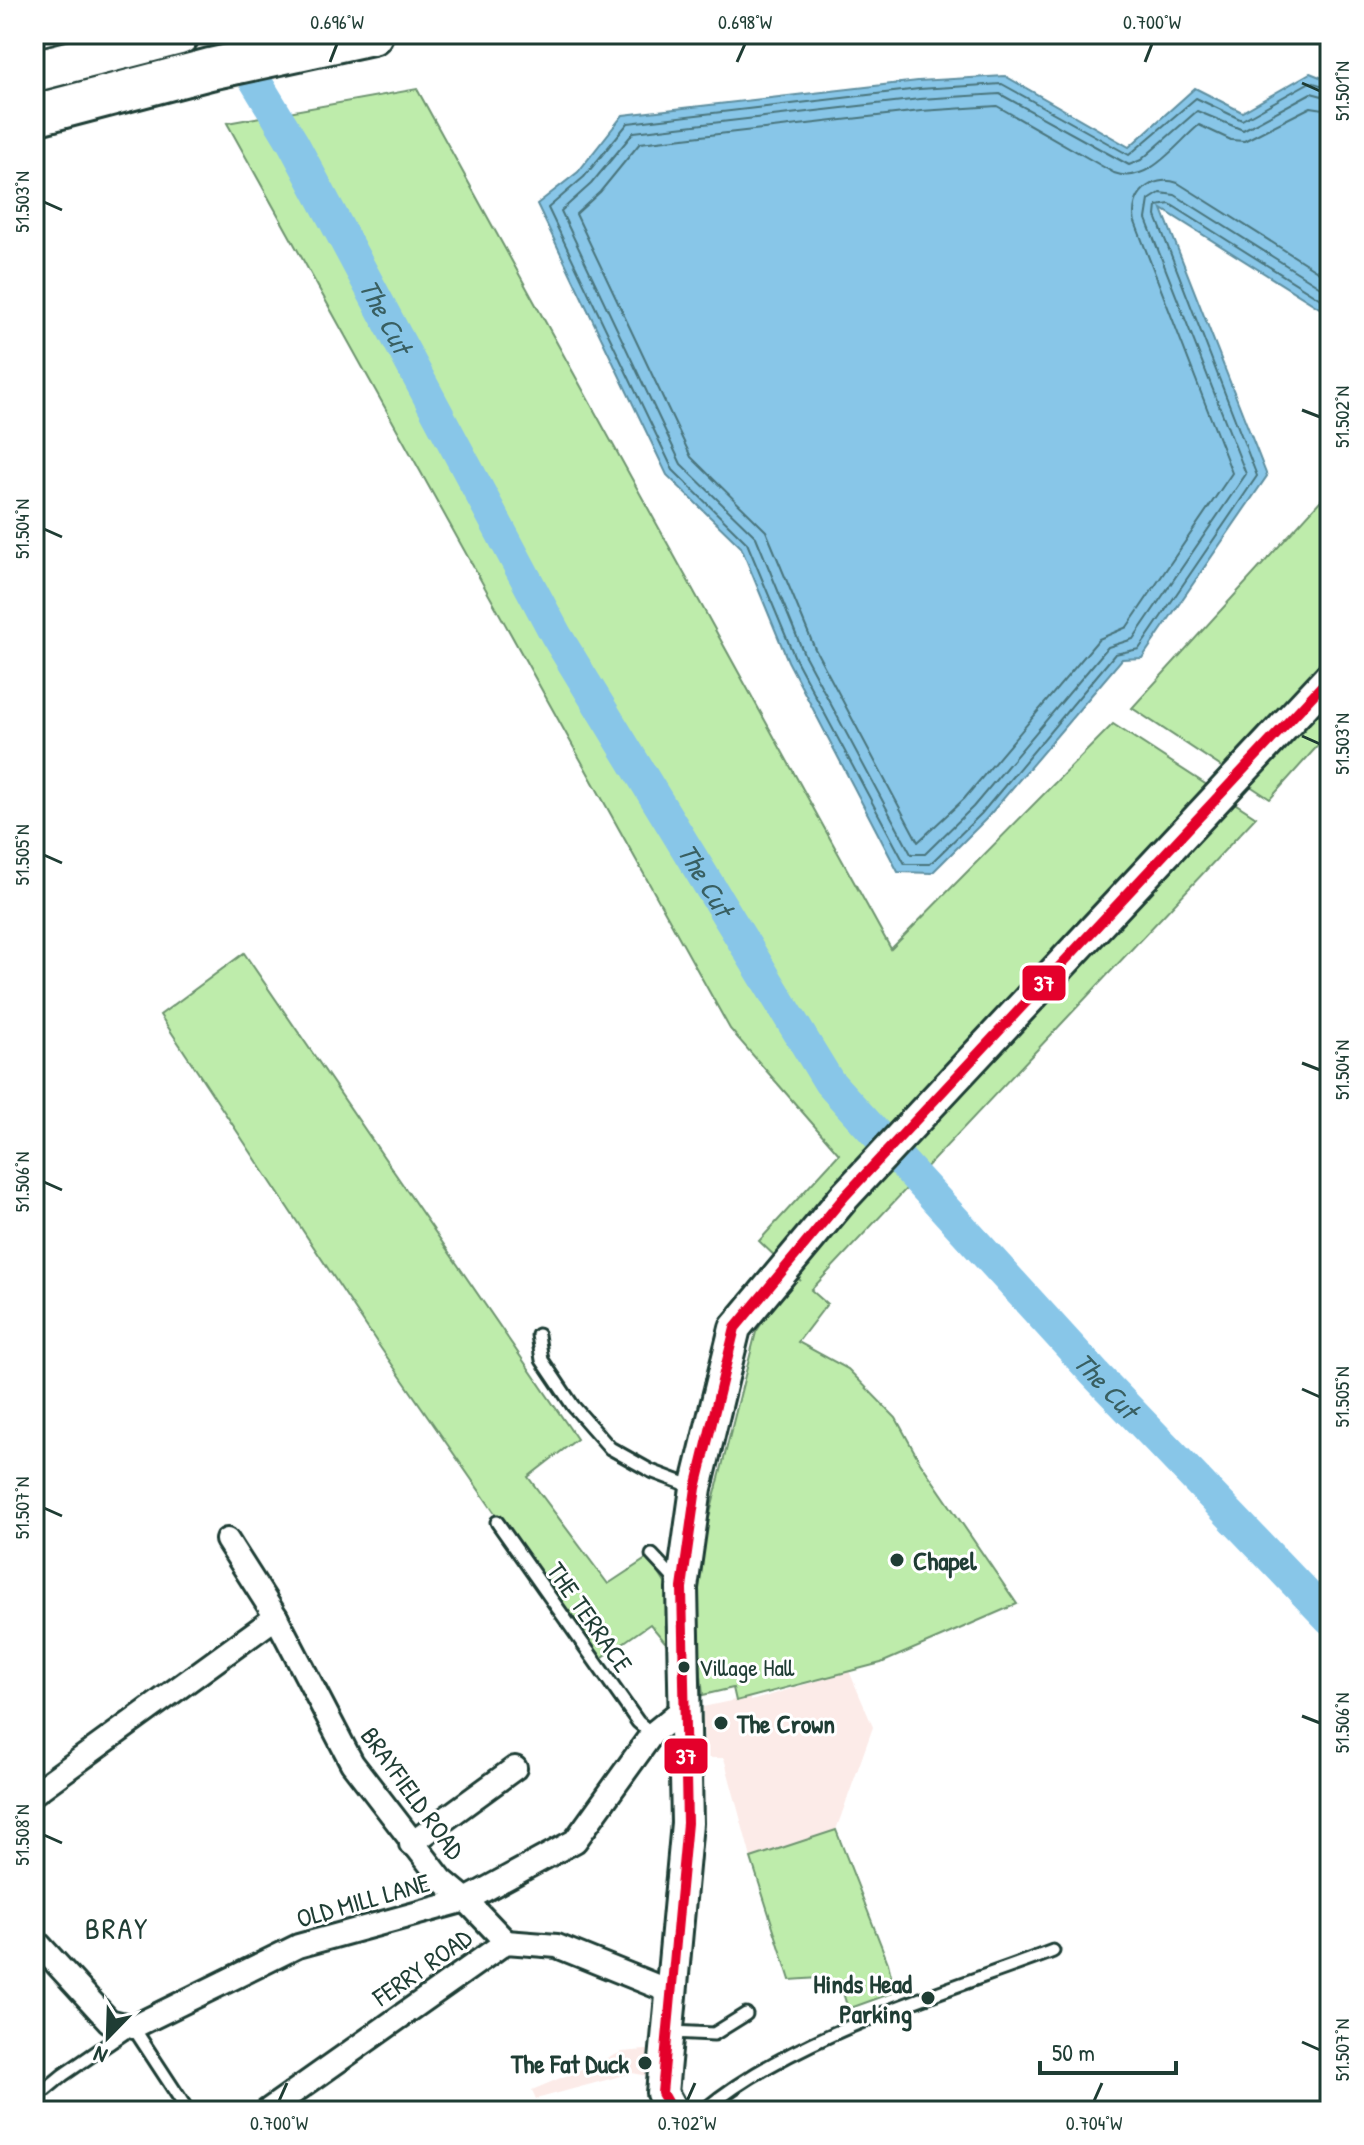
<svg xmlns="http://www.w3.org/2000/svg" width="1364" height="2145" font-family="'Patrick Hand',sans-serif">
	<style>
		.built { fill: #fcebe8 }
		.green { fill: #beecab; stroke: #6e9470; stroke-width: 2 }
		.water { fill: #88c6e8; stroke: #5e8fa0; stroke-width: 2 }
		.lines { fill: none; stroke-linecap: round; stroke-linejoin: round }
		.shore { stroke: #49747c; stroke-width: 2 }
		.river { stroke: #88c6e8; stroke-width: 32 }
		.service-casing { stroke: #1f3d34; stroke-width: 17 }
		.minor-casing { stroke: #1f3d34; stroke-width: 28 }
		.secondary-casing { stroke: #1f3d34; stroke-width: 36 }
		.motorway-casing { stroke: #1f3d34; stroke-width: 46 }
		.service { stroke: #fff; stroke-width: 11 }
		.minor { stroke: #fff; stroke-width: 22 }
		.secondary { stroke: #fff; stroke-width: 30 }
		.motorway { stroke: #fff; stroke-width: 40 }
		.bus-1-casing { stroke: #fff; stroke-width: 16 }
		.bus-1 { stroke: #e4002b; stroke-width: 10 }
		.ticks { fill: none; stroke: #1f3d34; stroke-width: 3 }
		.poi-dot { fill: #1f3d34; stroke: #fff; stroke-width: 3 }
		.labels { text-anchor: middle; dominant-baseline: central; stroke-width: 6; stroke-linejoin: round; paint-order: stroke }
		.bus-label { font-size: 24px; fill: #1f3d34; stroke: #fff; text-anchor: start }
		.poi-label { font-size: 26px; font-weight: bold; fill: #1f3d34; stroke: #fff; text-anchor: start }
		.street-label { font-size: 26px; fill: #1f3d34; stroke: #fff }
		.water-label { font-size: 28px; font-style: italic; fill: #395f61; stroke: #fff }
		.quarter-label { font-size: 30px; letter-spacing: 2px; fill: #1f3d34; stroke: #fff }
		.line-badge { stroke: #fff; stroke-width: 3 }
		.badge-label { font-size: 22px; text-anchor: middle; font-weight: bold; fill: #fff }
		.neatline { fill: none; stroke: #1f3d34; stroke-width: 3 }
		.ticks-label { font-size: 20px; text-anchor: middle; fill: #1f3d34 }
	</style>
	<rect width="100%" height="100%" fill="#fff"/>
	<filter id="ink" filterUnits="userSpaceOnUse"><feTurbulence type="fractalNoise" baseFrequency=".0125" numOctaves="2"/><feDisplacementMap in="SourceGraphic" scale="16" xChannelSelector="R" yChannelSelector="G"/><feConvolveMatrix kernelMatrix="1 2 1 2 8 2 1 2 1" color-interpolation-filters="sRGB"/></filter>
	<g filter="url(#ink)">
		<g class="built">
			<polygon points="849,1671 873,1727 836,1830 751,1858 724,1758 704,1758 703,1707 749,1697 751,1701"/>
			<polygon points="658,2049 654,2077 632,2073 536,2099 532,2090 622,2052"/>
		</g>
		<g class="green">
			<polygon points="417,89 891,949 1113,724 1256,817 811,1290 827,1304 798,1342 848,1369 896,1418 920,1462 1017,1604 881,1663 736,1701 733,1688 703,1695 692,1585 756,1332 793,1276 801,1281 759,1241 839,1154 730,1029 227,123"/>
			<polygon points="1330,490 1330,732 1270,799 1132,708"/>
			<polygon points="244,953 577,1439 528,1477 608,1584 649,1557 668,1588 670,1648 650,1624 597,1661 380,1347 160,1015"/>
			<polygon points="836,1830 888,1963 895,1992 848,2009 840,1983 832,1980 822,1983 819,1978 790,1980 751,1858"/>
		</g>
		<polygon class="water" points="1310,73 1330,81 1329,314 1162,209 1267,476 1142,658 1122,659 986,819 932,873 898,872 788,661 741,547 667,475 537,204 578,172 623,115 918,81 1005,76 1129,147 1195,88 1242,112"/>
		<g class="lines">
			<g class="shore">
				<polyline points="1330,88 1310,82 1242,120 1196,98 1129,155 1002,84 919,89 628,123 584,177 548,208 673,470 747,543 795,658 905,864 930,864 981,814 1115,654 1139,649 1257,476 1156,216 1157,206 1170,204 1330,305"/>
				<polyline points="1330,98 1311,93 1243,130 1197,111 1141,160 1129,165 1000,94 920,99 634,132 591,184 561,211 681,464 756,537 804,654 911,854 925,854 973,807 1108,647 1133,639 1246,474 1146,219 1149,200 1160,193 1175,195 1330,293"/>
				<path d="M1330 110 1311 107 1244 141 1231 140 1199 125C1176 144 1148 186 1114 173L997 106 921 111 640 143 600 192 576 214 691 457 766 531 815 649 918 842 964 799 1099 639 1127 627 1232 473 1135 222C1129 195 1151 174 1178 183L1330 279"/>
			</g>
			<path class="river" id="s1" d="M227 34 293 143 556 635 829 1082 1095 1374 1330 1619"/>
			<g class="service-casing">
				<g id="service">
					<polyline points="538,1335 542,1360 573,1406 610,1448 651,1471 696,1488"/>
					<polyline points="497,1522 638,1722 652,1734"/>
					<polyline points="652,1555 679,1584"/>
					<polyline points="671,2032 714,2034 746,2014"/>
					<polyline points="34,2099 63,2075 133,2027 188,2111"/>
					<path d="M703 2111C795 2034 942 1993 1053 1951"/>
				</g>
			</g>
			<g class="minor-casing">
				<g id="minor">
					<polyline points="227,1540 276,1617 352,1763 442,1880 466,1900 506,1942"/>
					<polyline points="34,1793 276,1617"/>
					<polyline points="411,1844 515,1768"/>
					<polyline points="34,1939 109,2021 133,2027 298,1946 466,1900 575,1841 652,1734 684,1708"/>
					<polyline points="267,2111 506,1942 557,1946 671,1992"/>
				</g>
			</g>
			<g class="secondary-casing">
				<polyline id="secondary" points="672,2111 662,2093 687,1823 682,1588 696,1488 735,1328 845,1196 1330,677"/>
			</g>
			<g class="motorway-casing">
				<g id="motorway">
					<polyline points="34,71 179,34"/>
					<polyline points="34,115 210,69 372,34"/>
				</g>
			</g>
			<use href="#service" class="service"/>
			<use href="#minor" class="minor"/>
			<use href="#secondary" class="secondary"/>
			<use href="#motorway" class="motorway"/>
			<g class="bus-1-casing">
				<polyline id="bus-1" points="672,2111 662,2093 687,1823 682,1588 696,1488 735,1328 845,1196 1330,677"/>
			</g>
			<use href="#bus-1" class="bus-1"/>
		</g>
	</g>
	<path class="ticks" d="M330 62 337 44M737 62 745 44M1145 62 1152 44M1302 83 1320 91M44 202 62 210M1302 410 1320 417M44 529 62 537M1302 736 1320 744M44 855 62 863M1302 1063 1320 1070M44 1182 62 1190M1302 1389 1320 1397M44 1508 62 1516M1302 1716 1320 1723M44 1835 62 1843M1302 2042 1320 2050M279 2101 287 2083M687 2101 695 2083M1094 2101 1102 2083"/>
	<g class="poi-dot">
		<circle cx="897" cy="1560" r="8"/>
		<circle cx="684" cy="1667" r="7"/>
		<circle cx="721" cy="1723" r="8"/>
		<circle cx="928" cy="1998" r="8"/>
		<circle cx="645" cy="2063" r="8"/>
	</g>
	<g class="labels">
		<g class="bus-label">
			<text x="699" y="1667">Village Hall</text>
		</g>
		<g class="poi-label">
			<text x="913" y="1560">Chapel</text>
			<text x="737" y="1723">The Crown</text>
			<text x="912" y="1983" text-anchor="end">Hinds Head<tspan x="912" dy="30">Parking</tspan></text>
			<text x="629" y="2063" text-anchor="end">The Fat Duck</text>
		</g>
		<g class="street-label">
			<text transform="translate(590 1617) rotate(55)">THE TERRACE</text>
			<text transform="translate(413 1793) rotate(54)">BRAYFIELD ROAD</text>
			<text transform="translate(363 1900) rotate(-16)">OLD MILL LANE</text>
			<text transform="translate(422 1967) rotate(-35)">FERRY ROAD</text>
		</g>
		<g class="water-label">
			<text stroke="none"><textPath href="#s1" startOffset="324">The Cut</textPath></text>
			<text stroke="none"><textPath href="#s1" startOffset="972">The Cut</textPath></text>
			<text stroke="none"><textPath href="#s1" startOffset="1620">The Cut</textPath></text>
		</g>
		<g class="quarter-label">
			<text x="117" y="1928">BRAY</text>
		</g>
	</g>
	<g class="line-badge">
		<rect x="1021" y="964" width="46" height="38" rx="8" fill="#e4002b"/>
		<rect x="663" y="1737" width="46" height="38" rx="8" fill="#e4002b"/>
	</g>
	<g class="badge-label">
		<text x="1044" y="991">37</text>
		<text x="686" y="1764">37</text>
	</g>
	<rect width="1364" height="2145" fill="none" stroke="#fff" stroke-width="88"/>
	<g transform="translate(108 2037) rotate(203)" stroke="#ffffff" stroke-width="6" paint-order="stroke">
	<path d="M0-6L14 30L0 20L-14 30Z" fill="#1f3d34"/>
	<text y="-12" font-size="22" font-weight="bold" text-anchor="middle" fill="#1f3d34">N</text>
	</g>
	<path d="M1040 2061v12h136v-12" fill="none" stroke="#1f3d34" stroke-width="4"/>
	<text x="1052" y="2061" font-size="24" fill="#1f3d34" stroke="#ffffff" stroke-width="6" paint-order="stroke">50 m</text>
	<rect x="44" y="44" width="1276" height="2057" class="neatline"/>
	<g class="ticks-label">
		<text x="337" y="29">0.696°W</text>
		<text x="745" y="29">0.698°W</text>
		<text x="1152" y="29">0.700°W</text>
		<text transform="translate(1342 91) rotate(-90)" y="7">51.501°N</text>
		<text transform="translate(22 202) rotate(-90)" y="7">51.503°N</text>
		<text transform="translate(1342 417) rotate(-90)" y="7">51.502°N</text>
		<text transform="translate(22 529) rotate(-90)" y="7">51.504°N</text>
		<text transform="translate(1342 744) rotate(-90)" y="7">51.503°N</text>
		<text transform="translate(22 855) rotate(-90)" y="7">51.505°N</text>
		<text transform="translate(1342 1070) rotate(-90)" y="7">51.504°N</text>
		<text transform="translate(22 1182) rotate(-90)" y="7">51.506°N</text>
		<text transform="translate(1342 1397) rotate(-90)" y="7">51.505°N</text>
		<text transform="translate(22 1508) rotate(-90)" y="7">51.507°N</text>
		<text transform="translate(1342 1723) rotate(-90)" y="7">51.506°N</text>
		<text transform="translate(22 1835) rotate(-90)" y="7">51.508°N</text>
		<text transform="translate(1342 2050) rotate(-90)" y="7">51.507°N</text>
		<text x="279" y="2130">0.700°W</text>
		<text x="687" y="2130">0.702°W</text>
		<text x="1094" y="2130">0.704°W</text>
	</g>
</svg>
